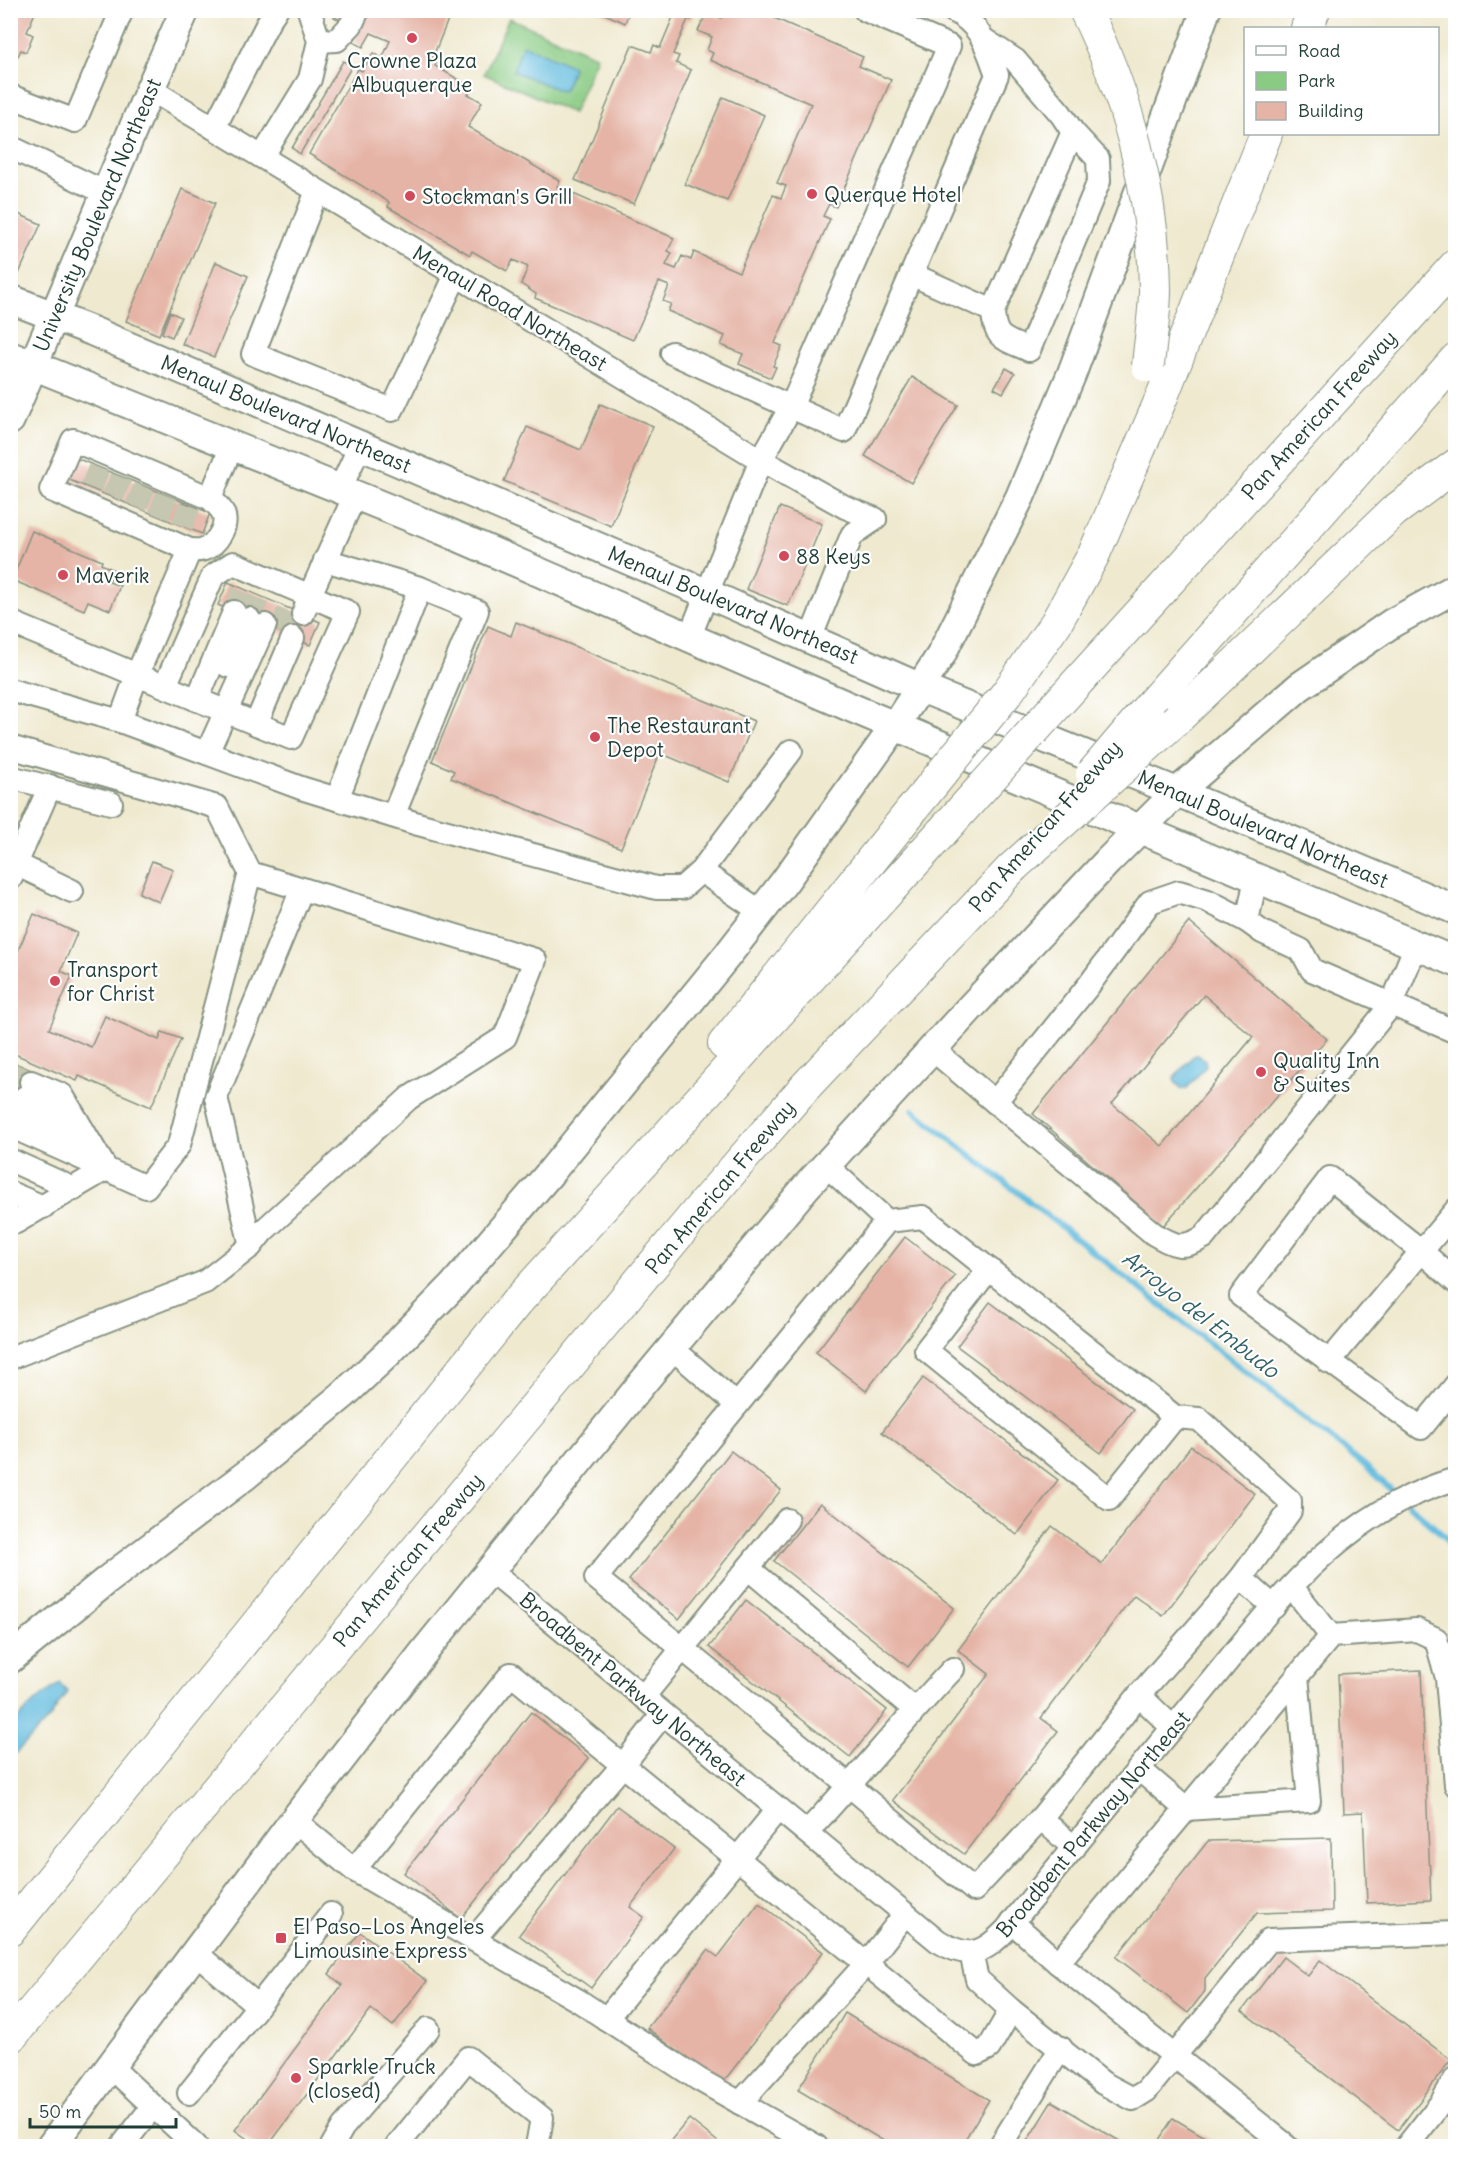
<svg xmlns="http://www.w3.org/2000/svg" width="1466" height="2157" font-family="Delius,sans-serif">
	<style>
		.green { fill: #8acb84; stroke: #54845c; stroke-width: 1.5 }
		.water { fill: #5fbadd; stroke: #3f7c88; stroke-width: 1.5 }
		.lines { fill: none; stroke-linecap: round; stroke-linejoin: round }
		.stream { stroke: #5fbadd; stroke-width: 6 }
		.building { fill: #e5b4a6; fill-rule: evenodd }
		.minor-tunnel { stroke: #c5c7b0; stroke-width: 22; stroke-dasharray: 22 11; stroke-linecap: butt }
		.minor-casing { stroke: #879382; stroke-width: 26 }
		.major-casing { stroke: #879382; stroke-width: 32 }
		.highway-casing { stroke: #879382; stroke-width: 34 }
		.minor { stroke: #fff; stroke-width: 22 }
		.major { stroke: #fff; stroke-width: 28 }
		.highway { stroke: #fff; stroke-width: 32 }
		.highway-bridge-casing { stroke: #879382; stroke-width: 34; stroke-linecap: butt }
		.highway-bridge { stroke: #fff; stroke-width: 32 }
		.poi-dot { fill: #d1495b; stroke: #fff; stroke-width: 2 }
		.labels { text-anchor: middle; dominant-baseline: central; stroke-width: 4.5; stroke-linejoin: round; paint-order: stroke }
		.poi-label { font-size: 21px; fill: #1f3d34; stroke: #fff; text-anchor: start }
		.street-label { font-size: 21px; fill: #1f3d34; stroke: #fff }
		.water-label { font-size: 22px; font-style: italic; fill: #326267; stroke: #fff }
	</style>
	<rect width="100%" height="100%" fill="#fff"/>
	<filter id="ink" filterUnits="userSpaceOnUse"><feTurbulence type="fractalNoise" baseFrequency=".0167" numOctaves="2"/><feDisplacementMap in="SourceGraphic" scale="12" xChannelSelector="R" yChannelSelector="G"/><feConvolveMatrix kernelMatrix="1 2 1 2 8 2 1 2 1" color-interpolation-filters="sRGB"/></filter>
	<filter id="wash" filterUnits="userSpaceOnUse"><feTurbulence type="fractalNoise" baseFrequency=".008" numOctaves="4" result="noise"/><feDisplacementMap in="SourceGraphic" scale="24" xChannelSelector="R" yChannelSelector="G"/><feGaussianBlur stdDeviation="1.35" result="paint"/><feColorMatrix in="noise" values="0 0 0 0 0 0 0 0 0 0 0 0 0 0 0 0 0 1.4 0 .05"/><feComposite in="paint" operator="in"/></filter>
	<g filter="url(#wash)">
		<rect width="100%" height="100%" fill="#efe9cf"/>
		<polygon class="green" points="509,18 597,57 573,113 484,74"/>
		<g class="water">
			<polygon points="524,45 572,66 573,69 564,90 561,91 513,71 522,47"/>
			<polygon points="1198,1055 1205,1060 1206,1066 1187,1088 1182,1089 1175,1082 1174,1078 1193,1056"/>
			<polygon points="60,1683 67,1692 49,1719 11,1758 11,1726 33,1703"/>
		</g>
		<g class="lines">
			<g class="stream">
				<polyline points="913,1110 1363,1464 1400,1498"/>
				<polyline points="1408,1504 1445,1537 1456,1558"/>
			</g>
		</g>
		<g id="blocks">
			<g class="building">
				<polygon points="10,10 36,10 27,32 33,35 26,52 21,50 18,56 10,53"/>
				<polygon points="337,10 379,10 385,13 386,10 452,10 432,59 437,61 435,66 473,88 468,94 482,102 468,127 560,181 557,187 674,238 668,251 672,253 666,265 676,269 682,256 691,260 694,252 739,272 773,195 781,198 786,186 777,183 811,104 710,60 713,53 707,50 712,37 698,31 707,12 721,18 724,10 756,10 863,57 859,66 891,80 836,207 829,204 823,216 830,219 775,343 782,346 773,366 776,367 771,378 739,364 743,354 721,345 725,336 668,311 671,304 663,301 669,286 659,282 633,340 535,298 536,294 521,284 528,267 513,260 507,271 472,251 470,255 388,207 389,202 309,154 358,69 362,71 373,53 382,59 390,41 371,33 363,47 353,42 361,29 334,17"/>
				<polygon points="596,10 630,10 625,23"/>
				<polygon points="658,10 692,10 694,12 691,20 688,19 673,54 679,56 676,63 691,70 634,204 575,180 632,45 651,52 654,45 660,48 673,17"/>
				<polygon points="343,61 352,66 300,154 292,148"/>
				<polygon points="723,97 764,115 727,201 685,184"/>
				<polygon points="182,189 215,203 159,335 126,321"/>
				<polygon points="10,207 17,210 16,213 41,224 17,278 10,275"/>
				<polygon points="216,262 248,276 214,357 182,344"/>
				<polygon points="170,312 181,317 172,337 162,333"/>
				<polygon points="1006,368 1015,373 1003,393 994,388"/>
				<polygon points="912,377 958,405 911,483 865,456"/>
				<polygon points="600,404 653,426 611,526 504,481 527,427 581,450"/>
				<polygon points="76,458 210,513 202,534 67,479"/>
				<polygon points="780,507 822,524 788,606 746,589"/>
				<polygon points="32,531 102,561 101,564 114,570 109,582 120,586 110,610 88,601 84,610 12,580"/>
				<polygon points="228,582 320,622 310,645 218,605"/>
				<polygon points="516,622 754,721 729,782 660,753 621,848 451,778 454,771 432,761 488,626 511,636"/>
				<polygon points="152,861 173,869 159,902 139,893"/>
				<polygon points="34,914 77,933 61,971 72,976 49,1029 91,1047 105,1016 159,1040 162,1032 181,1039 151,1107 79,1076 77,1081 10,1052 10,969"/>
				<path d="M1189 922 1327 1039 1163 1226 1033 1114ZM1204 995 1253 1037 1162 1146 1112 1104Z"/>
				<polygon points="10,1061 36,1072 10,1129"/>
				<polygon points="905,1237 955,1276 866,1391 816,1352"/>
				<polygon points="990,1302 1133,1409 1101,1453 957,1346"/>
				<polygon points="923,1378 1058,1480 1017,1535 882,1432"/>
				<polygon points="1191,1446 1255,1494 1163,1616 1134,1595 1041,1718 1058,1731 964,1854 893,1800 989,1674 958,1650 1052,1526 1102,1564"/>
				<polygon points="731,1451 781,1490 679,1619 629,1580"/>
				<polygon points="820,1503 954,1608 908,1667 774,1561"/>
				<polygon points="746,1600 887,1710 850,1757 709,1647"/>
				<polygon points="1421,1670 1431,1900 1367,1903 1363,1812 1344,1813 1338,1674"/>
				<polygon points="531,1712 589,1758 461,1919 404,1873"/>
				<polygon points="617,1806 674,1849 630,1907 644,1917 591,1988 519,1935"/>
				<polygon points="1331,1838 1332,1911 1257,1913 1205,1978 1205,1991 1188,2013 1116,1957 1208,1841"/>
				<polygon points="759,1903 823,1952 721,2085 647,2028 708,1950 718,1957"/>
				<polygon points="360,1932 427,1981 393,2026 371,2009 268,2146 257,2146 235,2130 342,1985 329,1974"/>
				<polygon points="1283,1957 1308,1976 1320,1960 1451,2060 1398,2130 1242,2011"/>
				<polygon points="845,2013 989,2100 961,2146 892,2146 798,2090"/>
				<polygon points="1052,2101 1128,2146 1024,2146"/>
				<polygon points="1173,2118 1220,2146 1155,2146"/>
				<polygon points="689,2119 723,2146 666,2146"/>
			</g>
		</g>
	</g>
	<g filter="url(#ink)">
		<use href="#blocks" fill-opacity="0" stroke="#879382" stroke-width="1.5"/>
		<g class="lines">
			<g class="minor-tunnel">
				<polyline points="91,488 99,468"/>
				<polyline points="113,497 121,477"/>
				<polyline points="136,507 145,486"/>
				<polyline points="159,516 167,495"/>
				<polyline points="182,526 190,505"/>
				<polyline points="234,612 244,589"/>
				<polyline points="249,619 259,596"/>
				<polyline points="279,632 289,609"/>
				<polyline points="10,1073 31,1082"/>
			</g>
			<g class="minor-casing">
				<g id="minor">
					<path d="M983 39 1015 60 1061 114 1073 132 1098 159 1099 181 1029 350C1005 339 994 340 993 311"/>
					<polyline points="319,41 337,40 351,25 358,10"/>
					<polyline points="150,89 761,460 845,507 875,519"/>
					<polyline points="10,96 75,121 122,10"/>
					<polyline points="214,128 270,19 276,10"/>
					<polyline points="10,147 106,193"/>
					<polyline points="262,157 310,79 319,41 309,10"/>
					<polyline points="317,191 253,354 392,410 456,275"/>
					<polyline points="911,274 993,311 1073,132"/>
					<path d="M672 353 844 431 997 75C987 47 981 24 952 10"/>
					<polyline points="340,489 360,446"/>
					<path d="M190 550C194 550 200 551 204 549 216 545 229 526 223 513 221 508 214 502 210 498"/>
					<polyline points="325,560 420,588 477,611 393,816"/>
					<polyline points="303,614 310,595 355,495"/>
					<polyline points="10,622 137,675 190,550 51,490 73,440 210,498 232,446"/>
					<polyline points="689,638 761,460 791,407 949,46 865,10"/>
					<polyline points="810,639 852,535 875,519"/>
					<polyline points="228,666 249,619"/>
					<polyline points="10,690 120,721 301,788 418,824 656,888 682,888 701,871 791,751"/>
					<polyline points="197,700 234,612"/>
					<polyline points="120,721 137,675 291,738 348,612 233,563 213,576 165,686"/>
					<polyline points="256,724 293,638"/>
					<polyline points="10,747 217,807 250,873"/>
					<polyline points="207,753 265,625"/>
					<polyline points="10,777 111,803"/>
					<polyline points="337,799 420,588"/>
					<polyline points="16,864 50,786"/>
					<polyline points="701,871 761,912"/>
					<polyline points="11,878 16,864 72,891"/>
					<polyline points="1256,878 1247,921 1262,932 1301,950 1312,970 1456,1032"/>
					<path d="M1247 921 1208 901 1179 892 1150 902 1089 985 995 1102 1154 1234C1175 1246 1182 1250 1204 1237L1392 1004 1416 945"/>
					<polyline points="932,1049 995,1102"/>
					<polyline points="31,1082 62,1095 106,1169"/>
					<polyline points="25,1097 77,1120"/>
					<polyline points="18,1112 91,1144"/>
					<polyline points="10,1160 74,1189"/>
					<polyline points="826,1165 887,1221 923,1217 1175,1417 1199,1419 1290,1501 1290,1511 1241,1578 1139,1695 1041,1818 974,1890 850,1786 596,1578 887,1221"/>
					<polyline points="10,1193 43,1207"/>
					<polyline points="10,1220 16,1222 106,1169"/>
					<polyline points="251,1246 216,1097 302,889"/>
					<polyline points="989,1269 926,1350 1109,1499 1175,1417"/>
					<polyline points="1456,1282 1420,1250 1330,1178 1241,1296 1421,1428 1456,1385"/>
					<polyline points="672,1348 737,1405"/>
					<polyline points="10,1358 205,1282 251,1246 263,1231 409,1098 505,1037 535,960 250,873 179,1145 146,1187 12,1127"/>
					<polyline points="1329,1362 1456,1210"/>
					<polyline points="748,1568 914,1709"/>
					<path d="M491 1571 938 1941C969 1960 983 1954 1007 1929 1066 1856 1126 1784 1186 1712 1264 1619 1332 1514 1456 1479"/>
					<polyline points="1241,1578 1274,1607"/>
					<polyline points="1292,1587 1331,1636"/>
					<polyline points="1139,1695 1173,1728"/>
					<polyline points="643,1697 787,1520"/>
					<polyline points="1139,1769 1186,1809 1309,1801 1297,1676"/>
					<polyline points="1041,1818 1074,1848"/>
					<polyline points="294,1820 354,1870 579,2001 698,2079 816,2146"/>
					<path d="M807 1832C857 1779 902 1722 953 1669"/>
					<polyline points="354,1870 511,1674 977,2054 989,2048 1011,2010"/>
					<polyline points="1012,1922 1058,1963 1287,2146"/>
					<polyline points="474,1939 623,1765 663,1714"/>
					<polyline points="195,1952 258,2006"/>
					<polyline points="971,1953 977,1979 1011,2010 1103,2083 1133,2099 1146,2091 1269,1940 1456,1933"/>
					<polyline points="1058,1963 1331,1636 1417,1630 1436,1639 1447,1678 1456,1785"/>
					<polyline points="606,2019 778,1809"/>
					<polyline points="110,2066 196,2146"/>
					<polyline points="189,2093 331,1914"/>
					<polyline points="740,2103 866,1964 905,1914"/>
					<polyline points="122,2146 153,2106"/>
					<polyline points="332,2146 343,2127 428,2029"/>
					<polyline points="397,2146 468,2058 542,2118 537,2146"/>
					<polyline points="1000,2146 1061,2048"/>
					<polyline points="1407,2146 1441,2103 1456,2078"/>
				</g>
			</g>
			<g class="major-casing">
				<g id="major">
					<polyline points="10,299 92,331 708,594 921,688 1177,792 1456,910"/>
					<polyline points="10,356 442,530 857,710 1456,962"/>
					<polyline points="10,420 150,89 185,10"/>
					<polyline points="10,1659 106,1581 246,1475 343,1395 387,1354 453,1286 550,1173 726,957 785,881 895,726 941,655 1020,497 1072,373 1206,10"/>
					<polyline points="51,2146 294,1820 424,1652 644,1381 806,1187 970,1008 1108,861 1177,792 1299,687 1392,623 1456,588"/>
				</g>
			</g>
			<g class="highway-casing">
				<g id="highway">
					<polyline points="1307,28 1314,10"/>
					<polyline points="1030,660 1056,623 1094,554 1161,399 1266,134"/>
					<polyline points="1082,677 1456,265"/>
					<polyline points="1147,709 1456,359"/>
					<polyline points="1178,718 1394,511 1456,465"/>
					<polyline points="724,1044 911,811"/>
					<polyline points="10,1930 516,1303 942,832"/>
					<polyline points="10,2038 706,1201 805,1087 1012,868"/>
				</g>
			</g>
			<use href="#minor" class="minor"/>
			<use href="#major" class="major"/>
			<use href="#highway" class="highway"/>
			<g class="highway-bridge-casing">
				<g id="highway-bridge">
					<path d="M1085 10C1127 94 1154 195 1155 289 1155 314 1150 341 1148 366"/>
					<polyline points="1092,774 1147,709"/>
					<polyline points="911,811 1007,693 1030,660"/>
					<polyline points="942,832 1082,677"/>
					<polyline points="1012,868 1178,718"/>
				</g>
			</g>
			<use href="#highway-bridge" class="highway-bridge"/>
		</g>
	</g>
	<g class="poi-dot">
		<circle cx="412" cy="38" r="6"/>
		<circle cx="812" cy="194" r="6"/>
		<circle cx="410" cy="196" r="6"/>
		<circle cx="784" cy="556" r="6"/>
		<circle cx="63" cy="575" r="6"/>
		<circle cx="595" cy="737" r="6"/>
		<circle cx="55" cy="981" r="6"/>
		<circle cx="1261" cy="1072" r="6"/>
		<rect x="275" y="1932" width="12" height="12" rx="3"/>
		<circle cx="296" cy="2078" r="6"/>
	</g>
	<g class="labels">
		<g class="poi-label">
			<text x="412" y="60" text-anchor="middle">Crowne Plaza<tspan x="412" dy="24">Albuquerque</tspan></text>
			<text x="824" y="194">Querque Hotel</text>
			<text x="422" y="196">Stockman's Grill</text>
			<text x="796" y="556">88 Keys</text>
			<text x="75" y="575">Maverik</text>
			<text x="607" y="725">The Restaurant<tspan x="607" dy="24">Depot</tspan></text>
			<text x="67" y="969">Transport<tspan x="67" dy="24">for Christ</tspan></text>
			<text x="1273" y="1060">Quality Inn<tspan x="1273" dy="24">&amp; Suites</tspan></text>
			<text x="293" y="1926">El Paso–Los Angeles<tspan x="293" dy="24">Limousine Express</tspan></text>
			<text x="308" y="2066">Sparkle Truck<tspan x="308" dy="24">(closed)</tspan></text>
		</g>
		<g class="street-label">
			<text transform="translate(97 215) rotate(-67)">University Boulevard Northeast</text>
			<text transform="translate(510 308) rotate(31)">Menaul Road Northeast</text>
			<text transform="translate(286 414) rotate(23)">Menaul Boulevard Northeast</text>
			<text transform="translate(1319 415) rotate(-48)">Pan American Freeway</text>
			<text transform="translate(733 605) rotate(23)">Menaul Boulevard Northeast</text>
			<text transform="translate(1045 826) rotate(-49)">Pan American Freeway</text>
			<text transform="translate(1263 829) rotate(23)">Menaul Boulevard Northeast</text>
			<text transform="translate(720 1187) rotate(-50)">Pan American Freeway</text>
			<text transform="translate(408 1560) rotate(-50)">Pan American Freeway</text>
			<text transform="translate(633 1689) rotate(40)">Broadbent Parkway Northeast</text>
			<text transform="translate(1093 1824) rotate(-50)">Broadbent Parkway Northeast</text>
		</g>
		<g class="water-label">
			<text transform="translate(1201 1314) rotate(38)">Arroyo del Embudo</text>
		</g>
	</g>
	<rect width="1466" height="2157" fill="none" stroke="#fff" stroke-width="36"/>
	<rect x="1244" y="27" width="195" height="108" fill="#ffffff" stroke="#a5b1ae" stroke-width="1.5"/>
	<rect x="1256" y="46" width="30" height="9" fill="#ffffff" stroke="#a5b1ae" stroke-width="1.5"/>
	<text x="1298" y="57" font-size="18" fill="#1f3d34">Road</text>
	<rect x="1256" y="72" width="30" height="18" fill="#8acb84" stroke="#a5b1ae" stroke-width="1.5"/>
	<text x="1298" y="87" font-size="18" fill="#1f3d34">Park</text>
	<rect x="1256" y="102" width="30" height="18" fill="#e5b4a6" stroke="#a5b1ae" stroke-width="1.5"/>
	<text x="1298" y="117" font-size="18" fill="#1f3d34">Building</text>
	<path d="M30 2118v9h146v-9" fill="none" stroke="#1f3d34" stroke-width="3"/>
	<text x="39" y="2118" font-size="18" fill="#1f3d34" stroke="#ffffff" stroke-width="4.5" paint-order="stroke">50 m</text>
</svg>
